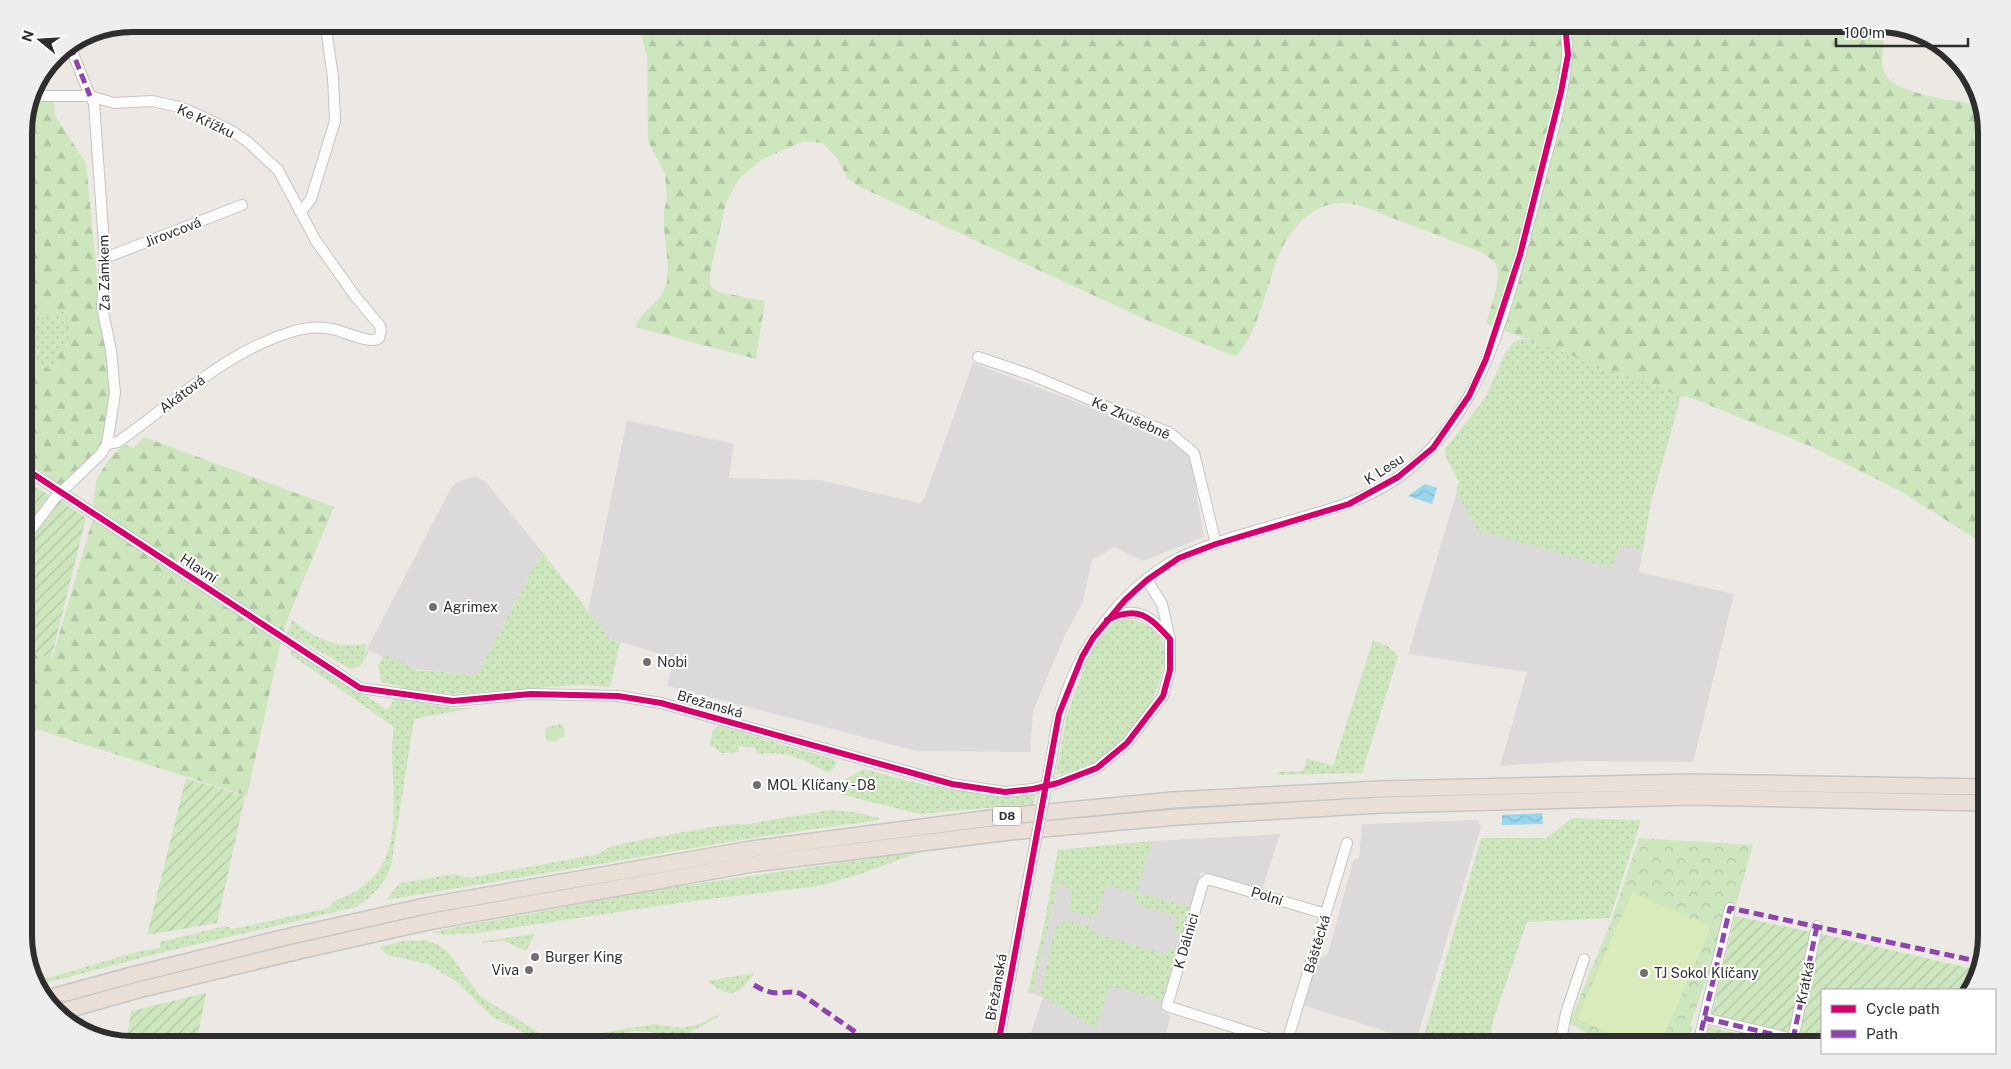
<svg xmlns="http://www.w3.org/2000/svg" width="2011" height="1069" font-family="'Public Sans',sans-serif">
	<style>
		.industrial { fill: #dcd9db }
		.grass { fill: url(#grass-dots) }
		.forest { fill: url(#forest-firs) }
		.park { fill: url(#park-crowns) }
		.garden { fill: url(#garden-furrows) }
		.pitch { fill: #d9eabb }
		.water { fill: url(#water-waves) }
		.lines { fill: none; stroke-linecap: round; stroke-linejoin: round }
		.minor-casing { stroke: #c5c4c5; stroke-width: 12 }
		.highway-casing { stroke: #c6c5c4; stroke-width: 18 }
		.minor { stroke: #fcfcfb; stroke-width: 10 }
		.highway { stroke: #eadfd6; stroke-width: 15 }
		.minor-bridge-casing { stroke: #c5c4c5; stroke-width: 12; stroke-linecap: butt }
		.minor-bridge { stroke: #fcfcfb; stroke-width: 10 }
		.quiet { stroke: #8e44ad; stroke-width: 5; stroke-dasharray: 10 5; stroke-linecap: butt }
		.cycleway-casing { stroke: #fff; stroke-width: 9 }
		.cycleway { stroke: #d6006c; stroke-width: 6 }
		.poi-dot { fill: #706f6e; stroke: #fff; stroke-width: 2 }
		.labels { text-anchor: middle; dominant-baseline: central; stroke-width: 4; stroke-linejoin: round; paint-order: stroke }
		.shield { fill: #fff; stroke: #6d6d6d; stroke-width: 1 }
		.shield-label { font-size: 12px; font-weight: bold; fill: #2e2e2e }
		.street-label { font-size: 14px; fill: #2e2e2e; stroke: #fff }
		.poi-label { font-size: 14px; fill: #2e2e2e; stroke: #fff; text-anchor: start }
		.rim { fill: none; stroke: #2e2e2e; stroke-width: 6 }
	</style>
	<defs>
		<pattern id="grass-dots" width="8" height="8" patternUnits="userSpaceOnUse" patternTransform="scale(1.25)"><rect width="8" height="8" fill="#cee6be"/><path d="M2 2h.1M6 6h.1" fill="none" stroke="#b1c6a4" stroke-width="1.8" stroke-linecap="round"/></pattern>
		<pattern id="forest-firs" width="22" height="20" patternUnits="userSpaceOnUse" patternTransform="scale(1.25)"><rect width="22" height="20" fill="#cee6be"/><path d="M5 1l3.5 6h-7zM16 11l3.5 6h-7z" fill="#b1c6a4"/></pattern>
		<pattern id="park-crowns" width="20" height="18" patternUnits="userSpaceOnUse" patternTransform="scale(1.25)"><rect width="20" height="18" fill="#cee6be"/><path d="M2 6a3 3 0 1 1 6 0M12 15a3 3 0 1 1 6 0" fill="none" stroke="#b1c6a4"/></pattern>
		<pattern id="garden-furrows" width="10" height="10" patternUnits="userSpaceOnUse" patternTransform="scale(1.25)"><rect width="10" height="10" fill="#cee6be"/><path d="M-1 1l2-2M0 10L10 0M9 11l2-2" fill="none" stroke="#b1c6a4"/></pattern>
		<pattern id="water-waves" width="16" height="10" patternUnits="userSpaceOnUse" patternTransform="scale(1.25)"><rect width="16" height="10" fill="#99d6ec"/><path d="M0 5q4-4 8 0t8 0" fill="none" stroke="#84b8cb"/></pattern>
	</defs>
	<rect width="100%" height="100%" fill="#ece8e4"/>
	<g class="industrial">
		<polygon points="1521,339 1534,340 1681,396 1651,502 1639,572 1734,594 1693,762 1578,761 1500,766 1527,672 1408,654 1485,398 1506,351 1514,342"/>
		<polygon points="973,363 1166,436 1190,455 1204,537 1143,561 1114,547 1092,560 1083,602 1064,637 1033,711 1030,752 917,751 667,686 674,658 610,639 588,611 627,420 734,444 729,478 819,480 920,503 924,499"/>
		<polygon points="475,477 485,481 542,552 477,675 403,668 367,649 452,486 465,479"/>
		<polygon points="1478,820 1481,827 1416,1041 1303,1005 1317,960 1328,954 1353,861 1355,859 1359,859 1362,824"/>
		<polygon points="1280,834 1262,890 1201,872 1162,1012 1171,1016 1162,1045 1027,1045 1043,997 1028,992 1043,931 1058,850 1152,841"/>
	</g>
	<g class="grass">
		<polygon points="66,311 74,339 53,371 24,358 24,341 26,340 30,319"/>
		<polygon points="1521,339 1526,342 1534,340 1681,396 1651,502 1643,549 1620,547 1611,568 1477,530 1456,491 1459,482 1446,458 1445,449 1485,398 1507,351 1514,342"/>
		<polygon points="542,552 610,639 620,643 610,687 580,685 453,694 414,690 381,682 378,665 386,654 417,670 477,675"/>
		<path d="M1128 619C1139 621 1154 626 1160 637 1173 662 1153 703 1138 723 1127 737 1110 751 1096 761 1085 769 1068 772 1056 775L1067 714 1087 660 1105 631 1115 622Z"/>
		<path d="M292 620C298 623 302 628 307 631 327 643 345 649 367 643L365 649 369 652 360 666 351 669 287 633Z"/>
		<polygon points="1373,640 1388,646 1398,656 1362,773 1277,775 1278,772 1303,771 1307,758 1333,766"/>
		<path d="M294 648 387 710 395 698 452 708H473L414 719 391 867C383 885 373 896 356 907L160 953 38 985 37 981 140 951 160 948V942L225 926 233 929 329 908C335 898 341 899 350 894 361 888 372 880 379 870 405 832 387 769 394 727L290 654Z"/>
		<path d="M719 726 833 759 836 763 834 768 828 773C802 758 787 751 757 754L755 748 737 746 740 752 722 753 710 745 713 730Z"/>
		<path d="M863 769C920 784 976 800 1036 793L1033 804 920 814 843 795 831 788Z"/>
		<polygon points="830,810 853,812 879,818 879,820 752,838 387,900 396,887 401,883 454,874 468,878 599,854 611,846 656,837 723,825 748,824"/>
		<polygon points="1572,818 1641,820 1610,918 1527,922 1493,1021 1490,1045 1421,1045 1481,838 1547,838"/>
		<polygon points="1152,841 1137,892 1192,908 1184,935 1173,931 1177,916 1140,906 1140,904 1134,902 1136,893 1106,885 1097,915 1092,918 1069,911 1073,889 1058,885 1033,991 1032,993 1028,992 1043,931 1058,850"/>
		<polygon points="923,851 860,874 819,886 685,902 478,933 444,935 432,932 660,889"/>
		<polygon points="1064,921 1071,921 1092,926 1093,933 1166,954 1169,947 1179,950 1165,1001 1110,986 1096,1029 1040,995 1055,929"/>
		<polygon points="535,934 526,951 504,941 482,943 484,941"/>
		<polygon points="425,940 439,945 449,953 480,996 546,1037 577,1037 655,1024 682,1028 703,1023 713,1016 721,1015 691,1032 676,1045 652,1032 635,1031 572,1043 548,1043 540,1041 491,1016 457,982 428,964 388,955 379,947 402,941"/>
		<path d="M754 973C738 998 730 998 707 981Z"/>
	</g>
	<g class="forest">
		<path d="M638 24H1878L1886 26C1885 39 1881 55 1883 68 1887 95 1957 100 1980 105L1987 126V546L1900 491 1810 446 1689 397 1681 396 1486 324C1490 311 1502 276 1496 265 1493 259 1486 256 1481 252 1452 241 1424 230 1395 219 1379 213 1359 202 1341 203 1306 204 1283 239 1274 268 1265 294 1256 335 1237 355H1231L1153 323 860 187 847 178 837 158 823 143 804 141 761 160 739 179 726 203 710 273V286L718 292 765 301 756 359 635 327 641 316 662 295 667 282 668 264 664 229V210L667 200 665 174 648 141 647 57Z"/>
		<polygon points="40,99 54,102 55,116 86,163 98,286 111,381 107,437 99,453 60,485 24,459 24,358 54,371 58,363 54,350 74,339 66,311 30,319 26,340 24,341 24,126 30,100"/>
		<polygon points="144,437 334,507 289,615 280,646 247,796 36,729 24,765 24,647 52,659 92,521 96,480 108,461 124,444 133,448"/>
	</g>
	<g class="park">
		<polygon points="563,724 565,737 561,737 557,741 547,741 545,730 547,727"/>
		<polygon points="1639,838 1753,845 1736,904 1727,902 1715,953 1690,1026 1692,1027 1688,1045 1607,1045 1569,1023 1612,919"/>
	</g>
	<g class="garden">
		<polygon points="24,479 50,496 24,531"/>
		<polygon points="59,500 86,518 51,659 28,649 32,641 24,638 24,550"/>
		<polygon points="186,778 245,796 217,923 147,935"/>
		<polygon points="1735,916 1811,932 1790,1032 1712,1014"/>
		<polygon points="1821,934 1978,970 1960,990 1822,990 1822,1040 1799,1035"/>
		<polygon points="206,993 196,1045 133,1045 126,1044 131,1011"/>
		<polygon points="1709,1027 1790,1045 1704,1045"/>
	</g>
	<polygon class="pitch" points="1632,892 1711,927 1660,1045 1638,1045 1577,1019"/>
	<g class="water">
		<polygon points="1425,484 1437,488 1432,504 1408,496"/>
		<polygon points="1542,813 1543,824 1502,825 1502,815"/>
	</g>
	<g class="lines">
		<g class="minor-casing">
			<g id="minor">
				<path d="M31 96H90L114 103 152 101 175 106 192 112 232 131 248 142 278 170 316 241 355 296 380 326 381 331 379 338C370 345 344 331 332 329 318 326 304 328 291 332 223 353 175 402 118 442L107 444"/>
				<polyline points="299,210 304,208 311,199 335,121 333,77 326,29"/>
				<polyline points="105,258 242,205"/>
				<polyline points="978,357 1031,375 1170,433 1194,453 1216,544"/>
				<polyline points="24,468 360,688 453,701 531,694 618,696 661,703 952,784 1005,792 1033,789 1058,783 1097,768 1127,743 1163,696 1170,670 1170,639 1162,604 1147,580"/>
				<polyline points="24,539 55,498 101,454 107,444 115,393 111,350 102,307 105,258 94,103 90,96 70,46"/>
				<path d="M1110 618C1138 605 1150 617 1169 637"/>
				<path d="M1052 756C1054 742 1056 727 1060 713 1077 650 1120 589 1179 558 1208 544 1241 535 1272 526 1316 513 1361 504 1399 477 1428 456 1451 427 1469 396 1501 340 1519 259 1536 196 1547 151 1562 105 1567 58 1568 47 1566 35 1565 24"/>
				<polyline points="1967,990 1977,979"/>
				<polyline points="1704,1018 1818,1045"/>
				<polyline points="1793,1039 1817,926"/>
				<polyline points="1287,1044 1167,1006 1203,883 1208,879 1326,914"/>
				<polyline points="998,1045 1028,881"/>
				<polyline points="1286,1045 1347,843"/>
				<polyline points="1560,1045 1566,1013 1584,959"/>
				<polyline points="1698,1045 1730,908"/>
			</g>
		</g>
		<g class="highway-casing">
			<g id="highway">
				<polyline points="44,999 132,975 282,938 425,906 751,849 1007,816 1173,800 1380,789 1691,782 1987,787"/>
				<polyline points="60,1012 138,990 299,951 428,922 753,864 1010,832 1177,817 1381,805 1691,797 1987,803"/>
			</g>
		</g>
		<use href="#minor" class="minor"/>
		<use href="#highway" class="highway"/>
		<g class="minor-bridge-casing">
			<polyline id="minor-bridge" points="1028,881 1052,756"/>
		</g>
		<use href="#minor-bridge" class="minor-bridge"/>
		<g class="quiet">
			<polyline points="70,46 90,96"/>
			<path d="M754 985C761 989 768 993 777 993 787 993 791 990 801 994L874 1045"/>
			<polyline points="1967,990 1977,979"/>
			<polyline points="1704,1018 1818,1045"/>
			<polyline points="1793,1039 1817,926"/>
			<polyline points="1698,1045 1730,908 1981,962"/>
		</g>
		<g class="cycleway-casing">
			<g id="cycleway">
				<path d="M24 468 360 688 453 701 531 694 618 696 661 703 952 784 1005 792 1033 789 1058 783 1097 768 1127 743 1163 696 1170 670V639C1149 616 1138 605 1107 620"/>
				<polyline points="998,1045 1059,714 1082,657 1093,638 1125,600 1147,580 1179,558 1216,544 1349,504 1398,477 1433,448 1469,396 1486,359 1520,255 1561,92 1568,55 1565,24"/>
			</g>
		</g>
		<use href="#cycleway" class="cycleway"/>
	</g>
	<g class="poi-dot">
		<circle cx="433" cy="607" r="5"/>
		<circle cx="647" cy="662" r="5"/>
		<circle cx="757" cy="785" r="5"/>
		<circle cx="535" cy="957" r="5"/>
		<circle cx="529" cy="970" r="5"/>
		<circle cx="1644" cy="973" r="5"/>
	</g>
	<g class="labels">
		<rect class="shield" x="993" y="806.5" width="28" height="19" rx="4"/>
		<g class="shield-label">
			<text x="1007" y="816">D8</text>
		</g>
		<g class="street-label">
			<text transform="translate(206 121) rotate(25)">Ke Křížku</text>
			<text transform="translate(173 232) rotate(-21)">Jirovcová</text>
			<text transform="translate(104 273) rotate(-91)">Za Zámkem</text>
			<text transform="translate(182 394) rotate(-37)">Akátová</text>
			<text transform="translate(1131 418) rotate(24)">Ke Zkušebně</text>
			<text transform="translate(1384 469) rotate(-33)">K Lesu</text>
			<text transform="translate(199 568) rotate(33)">Hlavní</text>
			<text transform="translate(710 704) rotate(16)">Břežanská</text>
			<text transform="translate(1267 896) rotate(17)">Polní</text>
			<text transform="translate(1186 941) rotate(-74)">K Dálnici</text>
			<text transform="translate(1317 944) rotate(-73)">Báštěcká</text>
			<text transform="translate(1805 983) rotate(-78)">Krátká</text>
			<text transform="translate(996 987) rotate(-80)">Břežanská</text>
		</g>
		<g class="poi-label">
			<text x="443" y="607">Agrimex</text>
			<text x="657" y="662">Nobi</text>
			<text x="767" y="785">MOL Klíčany - D8</text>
			<text x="545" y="957">Burger King</text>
			<text x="519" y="970" text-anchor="end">Viva</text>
			<text x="1654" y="973">TJ Sokol Klíčany</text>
		</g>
	</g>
	<path d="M0 0H2011V1069H0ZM132 32H1878A100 100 0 0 1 1978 132V936A100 100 0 0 1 1878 1036H132A100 100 0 0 1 32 936V132A100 100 0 0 1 132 32Z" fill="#eee" fill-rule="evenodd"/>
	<path class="rim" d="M132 32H1878A100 100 0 0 1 1978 132V936A100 100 0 0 1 1878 1036H132A100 100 0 0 1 32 936V132A100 100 0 0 1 132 32Z"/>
	<rect x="1821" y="989" width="175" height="65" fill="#ffffff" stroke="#ababab"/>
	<rect x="1831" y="1005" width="25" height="8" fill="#d6006c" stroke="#ababab"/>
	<text x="1866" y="1014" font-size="15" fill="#2e2e2e">Cycle path</text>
	<rect x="1831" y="1030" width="25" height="8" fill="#8e44ad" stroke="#ababab"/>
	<text x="1866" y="1039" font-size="15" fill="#2e2e2e">Path</text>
	<g transform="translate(40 40) rotate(288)" stroke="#ffffff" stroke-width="4" paint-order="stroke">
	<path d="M0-4L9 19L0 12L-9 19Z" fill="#2e2e2e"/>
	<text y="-8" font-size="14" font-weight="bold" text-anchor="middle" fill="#2e2e2e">N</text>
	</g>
	<path d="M1836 38v8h132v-8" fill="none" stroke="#2e2e2e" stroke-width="2.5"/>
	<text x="1844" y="38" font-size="15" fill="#2e2e2e" stroke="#ffffff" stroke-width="4" paint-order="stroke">100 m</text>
</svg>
